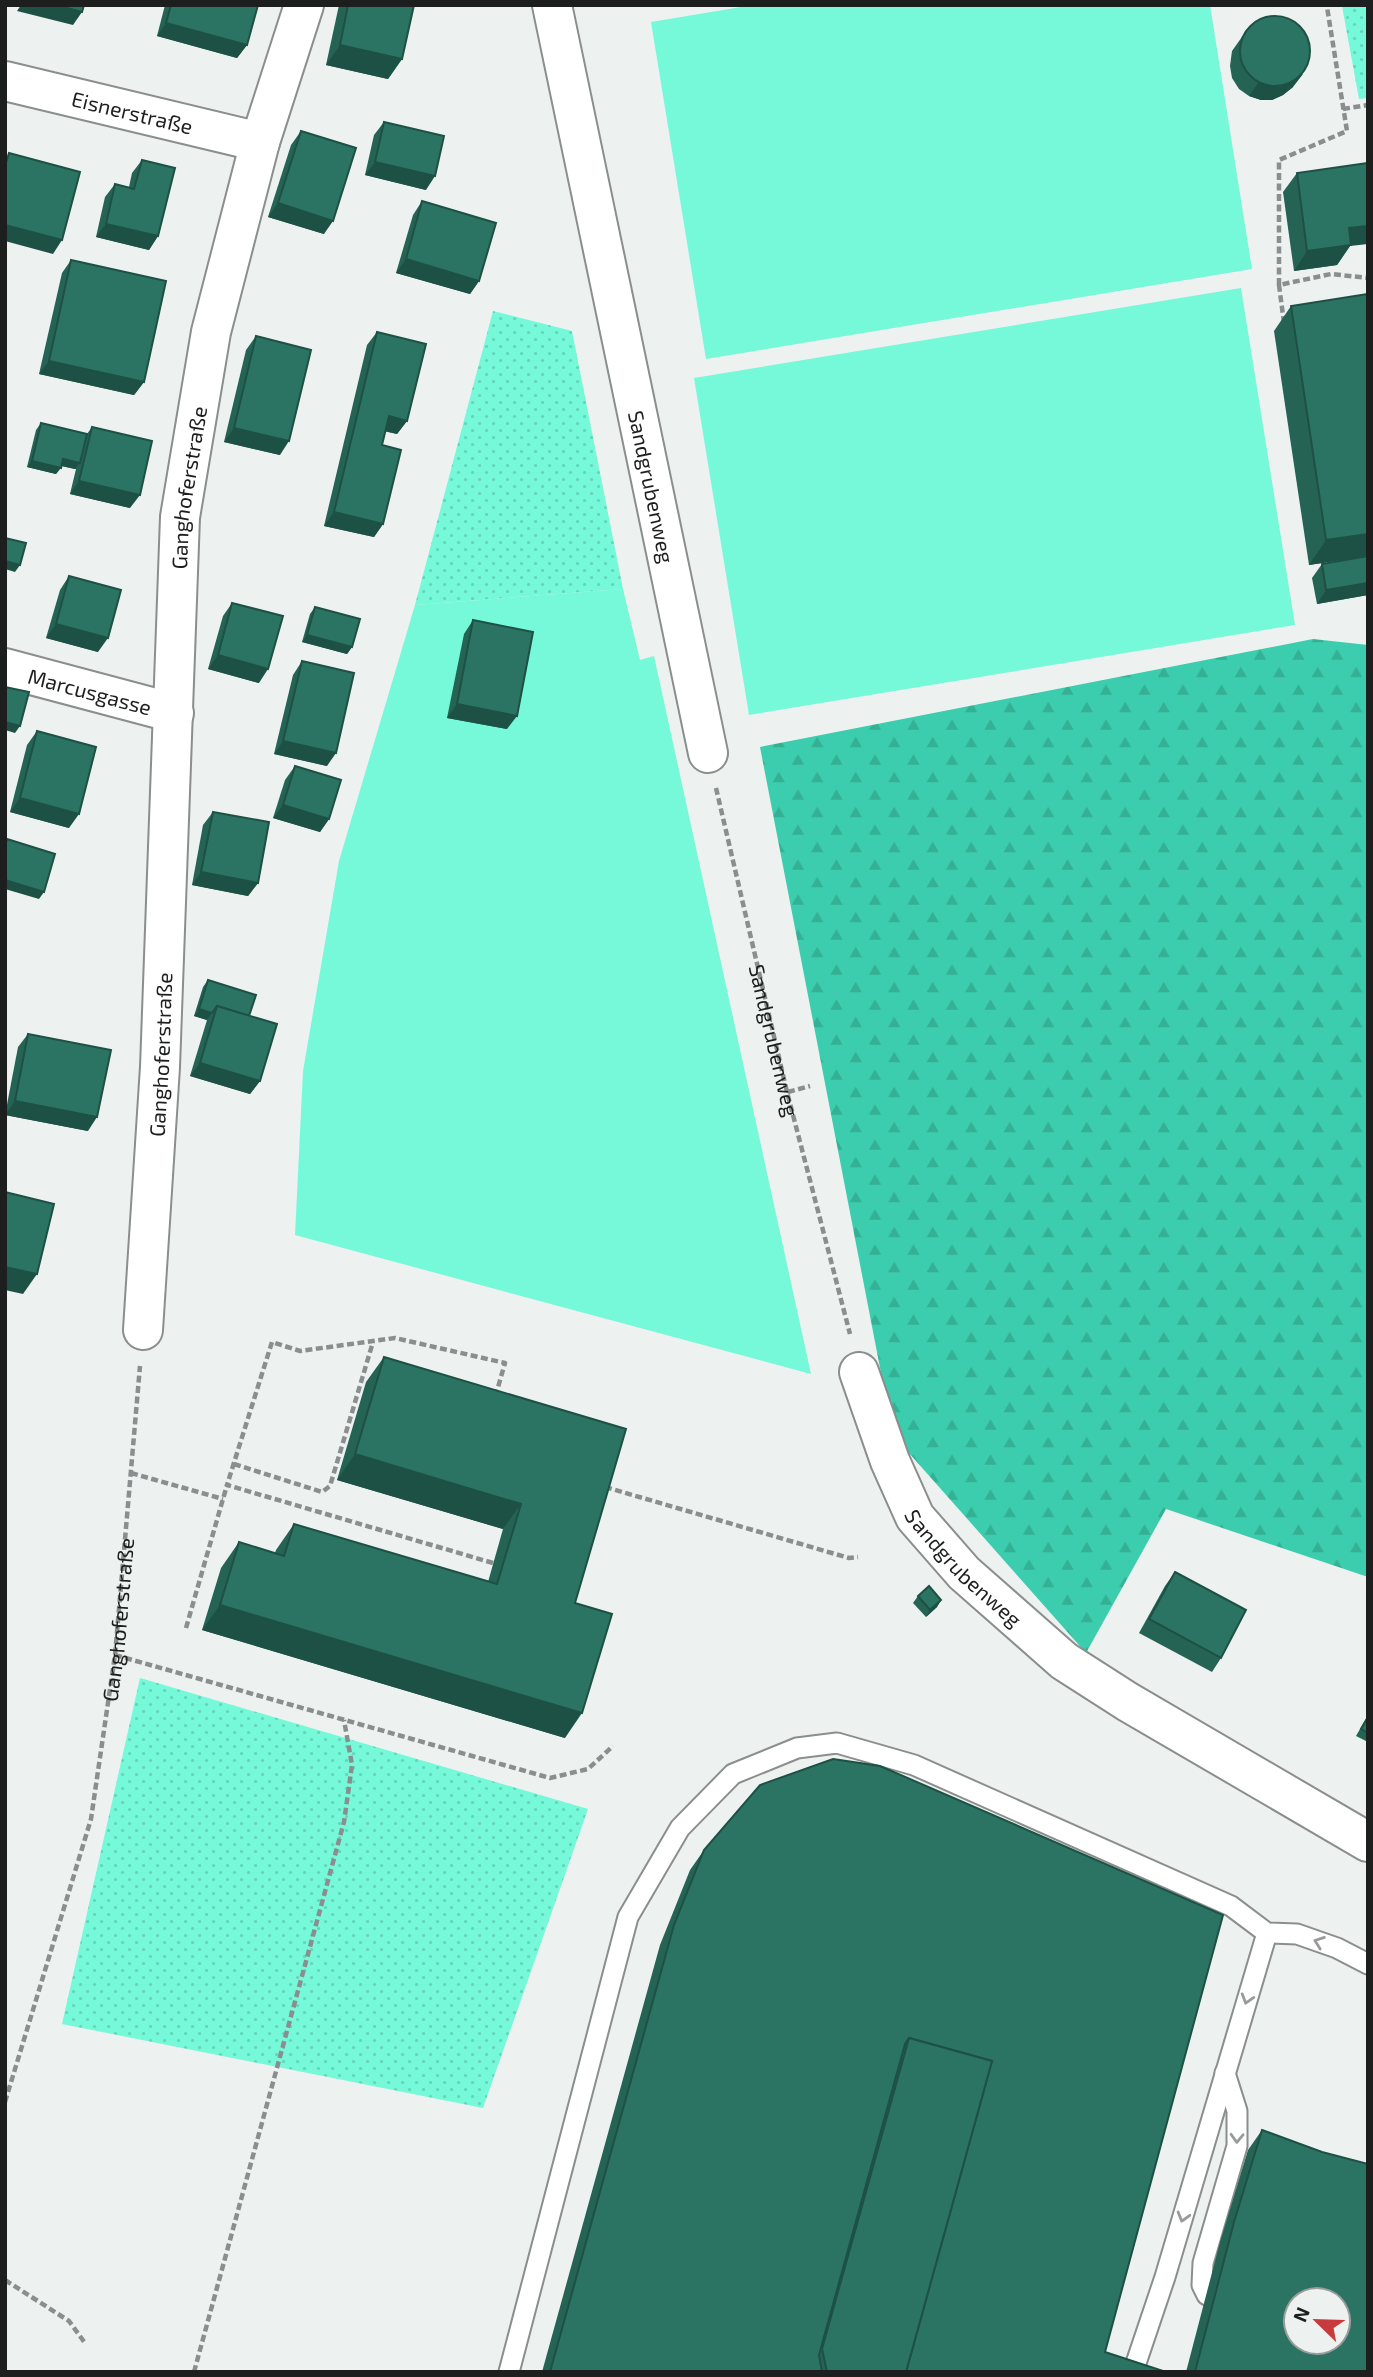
<svg xmlns="http://www.w3.org/2000/svg" width="1373" height="2377" font-family="'Exo 2',sans-serif">
	<style>
		.green { fill: url(#green-dots) }
		.forest { fill: url(#forest-firs) }
		.pitch { fill: #75f9d8 }
		.lines { fill: none; stroke-linecap: round; stroke-linejoin: round }
		.lane-casing { stroke: #8a8e8c; stroke-width: 23 }
		.street-casing { stroke: #8a8e8c; stroke-width: 42 }
		.path { stroke: #8b8e8e; stroke-width: 4.5; stroke-dasharray: 7 3.5; stroke-linecap: butt }
		.lane { stroke: #fff; stroke-width: 19 }
		.street { stroke: #fff; stroke-width: 38 }
		.wall { fill: #256455 }
		.shaded-wall { fill: #1e5145 }
		.building { fill: #2b7463; stroke: #1e5145; stroke-width: 2; fill-rule: evenodd }
		.oneway { stroke: #999a9a }
		.labels { text-anchor: middle; dominant-baseline: central; stroke-width: 5; stroke-linejoin: round; paint-order: stroke }
		.street-label { font-size: 21px; fill: #1d1e1e; stroke: #edf1f0 }
	</style>
	<defs>
		<pattern id="green-dots" width="8" height="8" patternUnits="userSpaceOnUse" patternTransform="scale(1.75)"><rect width="8" height="8" fill="#75f9d8"/><path d="M2 2h.1M6 6h.1" fill="none" stroke="#65d5b9" stroke-width="1.8" stroke-linecap="round"/></pattern>
		<pattern id="forest-firs" width="22" height="20" patternUnits="userSpaceOnUse" patternTransform="scale(1.75)"><rect width="22" height="20" fill="#3bcdad"/><path d="M5 1l3.5 6h-7zM16 11l3.5 6h-7z" fill="#34b094"/></pattern>
	</defs>
	<rect width="100%" height="100%" fill="#edf1f0"/>
	<g class="green">
		<polygon points="1368,5 1368,98 1359,99 1342,6"/>
		<polygon points="493,311 572,331 623,589 415,605"/>
		<polygon points="140,1678 588,1809 483,2108 62,2024"/>
	</g>
	<polygon class="forest" points="1313,639 1368,645 1368,1577 1166,1509 1086,1653 893,1435 760,747"/>
	<g class="pitch">
		<polygon points="753,5 1210,5 1252,269 706,359 651,22"/>
		<polygon points="1241,288 1295,625 749,715 694,378"/>
		<polygon points="623,589 640,660 654,656 811,1374 295,1235 303,1071 339,861 415,605"/>
	</g>
	<g class="lines">
		<g class="lane-casing">
			<g id="lane">
				<polyline points="1207,2295 1202,2285 1203,2263 1237,2146 1237,2111 1225,2073"/>
				<polyline points="509,2372 628,1917 680,1828 733,1774 797,1748 837,1743 914,1765 1231,1906 1267,1933 1297,1934 1337,1948 1368,1964"/>
				<polyline points="1133,2372 1165,2277 1267,1933"/>
			</g>
		</g>
		<g class="street-casing">
			<g id="street">
				<path id="s3" d="M552 5 708 753"/>
				<path id="s4" d="M5 81 260 142"/>
				<path id="s5" d="M5 668 174 713"/>
				<path id="s6" d="M143 1330 160 1067 180 517 211 332 260 142 304 5"/>
				<path id="s7" d="M859 1372 890 1461 915 1517 964 1573 1064 1661 1128 1702 1368 1842"/>
			</g>
		</g>
		<g class="path">
			<polyline points="1343,109 1368,105"/>
			<polyline points="1279,285 1279,160 1347,131 1327,7"/>
			<polyline points="1284,323 1279,285 1331,274 1368,278"/>
			<path id="s1" d="M716 788 787 1092 850 1334"/>
			<polyline points="788,1092 810,1086"/>
			<polyline points="234,1464 322,1492 330,1486 373,1342"/>
			<polyline points="131,1473 223,1499"/>
			<polyline points="605,1487 849,1558 858,1557"/>
			<polyline points="493,1563 227,1485 272,1342 300,1351 395,1338 505,1363 496,1394"/>
			<polyline points="186,1628 227,1485"/>
			<polyline points="115,1655 550,1778 588,1769 613,1746"/>
			<path id="s2" d="M5 2102 91 1819 115 1655 140 1366"/>
			<polyline points="5,2280 69,2321 85,2343"/>
			<polyline points="194,2372 344,1822 352,1765 344,1720"/>
		</g>
		<use href="#lane" class="lane"/>
		<use href="#street" class="street"/>
	</g>
	<g class="wall">
		<polygon points="165,5 258,5 247,45 237,58 157,36"/>
		<polygon points="339,5 414,5 402,59 388,79 326,65"/>
		<polygon points="1249,27 1293,87 1283,95 1272,100 1261,100 1249,96 1239,89 1232,78 1230,66 1232,51"/>
		<polygon points="384,122 426,190 365,175 374,135"/>
		<polygon points="301,131 324,234 268,217 291,145"/>
		<polygon points="142,160 158,236 149,250 96,237 105,197 115,184 129,187 132,173"/>
		<polygon points="1297,173 1350,246 1337,265 1294,271 1283,192"/>
		<polygon points="422,201 479,281 470,294 396,273 413,215"/>
		<polygon points="71,260 144,382 134,395 39,374 62,273"/>
		<polygon points="1291,306 1368,556 1309,565 1274,331"/>
		<polygon points="377,332 407,421 397,434 385,431 382,445 383,524 374,537 324,526 367,345"/>
		<polygon points="256,336 280,455 224,442 246,350"/>
		<polygon points="41,423 87,434 92,427 130,508 70,494 76,469 75,469 61,466 56,474 27,467 36,430"/>
		<polygon points="1368,556 1368,595 1317,604 1312,578 1322,564"/>
		<polygon points="69,576 98,652 46,638 60,590"/>
		<polygon points="232,603 259,683 208,669 223,616"/>
		<polygon points="315,607 352,647 347,654 302,642 310,614"/>
		<polygon points="473,620 507,729 447,718 464,634"/>
		<polygon points="302,661 327,766 274,754 293,675"/>
		<polygon points="37,731 69,828 10,812 27,745"/>
		<polygon points="295,766 329,819 320,832 273,818 285,780"/>
		<polygon points="213,812 258,883 248,896 192,885 203,825"/>
		<polygon points="208,980 249,1016 260,1081 250,1094 190,1076 207,1020 194,1016 203,987"/>
		<polygon points="28,1034 88,1131 5,1115 18,1047"/>
		<polygon points="384,1357 626,1429 575,1603 565,1738 202,1630 221,1568 239,1542 275,1553 276,1550 294,1524 488,1582 503,1529 337,1480 366,1382"/>
		<polygon points="1175,1572 1221,1658 1212,1672 1139,1633 1165,1586"/>
		<polygon points="918,1596 941,1600 937,1607 926,1617 913,1603"/>
		<polygon points="1368,1715 1368,1742 1356,1736"/>
		<polygon points="760,1785 1105,2352 1166,2372 542,2372 660,1945 690,1870 704,1850"/>
		<polygon points="1262,2130 1322,2152 1368,2372 1186,2372 1220,2242 1248,2150"/>
	</g>
	<g class="shaded-wall">
		<polygon points="21,5 56,5 82,12 73,25 17,11"/>
		<polygon points="166,23 247,45 237,58 157,36"/>
		<polygon points="340,45 402,59 388,79 326,65"/>
		<polygon points="1303,74 1293,87 1283,95 1272,100 1261,100 1249,96 1258,83"/>
		<polygon points="375,162 435,176 426,190 365,175"/>
		<polygon points="278,203 333,221 324,234 268,217"/>
		<polygon points="106,224 158,236 149,250 96,237"/>
		<polygon points="5,225 62,240 53,254 5,241"/>
		<polygon points="1368,226 1368,244 1350,246 1337,265 1294,271 1307,251 1349,228"/>
		<polygon points="406,259 479,281 470,294 396,273"/>
		<polygon points="49,361 144,382 134,395 39,374"/>
		<polygon points="389,416 407,421 397,434 379,430"/>
		<polygon points="234,428 289,441 280,455 224,442"/>
		<polygon points="63,459 80,463 75,469 58,465"/>
		<polygon points="32,461 61,468 56,474 27,467"/>
		<polygon points="79,481 140,495 130,508 70,494"/>
		<polygon points="334,512 383,524 374,537 324,526"/>
		<polygon points="1368,534 1368,556 1309,565 1326,540"/>
		<polygon points="5,561 20,565 15,572 5,569"/>
		<polygon points="1368,583 1368,595 1317,604 1326,590"/>
		<polygon points="56,624 108,638 98,652 46,638"/>
		<polygon points="307,635 352,647 347,654 302,642"/>
		<polygon points="218,655 268,669 259,683 208,669"/>
		<polygon points="457,704 517,716 507,729 447,718"/>
		<polygon points="5,722 20,726 15,733 5,730"/>
		<polygon points="283,741 336,753 327,766 274,754"/>
		<polygon points="20,798 79,814 69,828 10,812"/>
		<polygon points="283,805 329,819 320,832 273,818"/>
		<polygon points="201,872 258,883 248,896 192,885"/>
		<polygon points="5,880 44,892 39,899 5,889"/>
		<polygon points="199,1009 212,1013 207,1020 194,1016"/>
		<polygon points="200,1063 260,1081 250,1094 190,1076"/>
		<polygon points="15,1101 97,1117 88,1131 5,1115"/>
		<polygon points="5,1267 37,1274 23,1294 5,1290"/>
		<polygon points="355,1454 521,1504 503,1529 337,1480"/>
		<polygon points="941,1600 937,1607 926,1617 930,1610"/>
		<polygon points="220,1605 582,1713 565,1738 202,1630"/>
	</g>
	<g class="building">
		<polygon points="56,5 84,5 82,12"/>
		<polygon points="171,5 258,5 247,45 166,23"/>
		<polygon points="348,5 414,5 402,59 340,45"/>
		<circle cx="1275" cy="51" r="35"/>
		<polygon points="384,122 444,136 435,176 375,162"/>
		<polygon points="301,131 356,148 333,221 278,203"/>
		<polygon points="9,153 80,172 62,240 5,225 5,166"/>
		<polygon points="142,160 175,168 158,236 106,224 115,184 134,189"/>
		<polygon points="1368,163 1368,226 1349,228 1351,245 1307,251 1297,173"/>
		<polygon points="422,201 496,223 479,281 406,259"/>
		<polygon points="71,260 166,281 144,382 49,361"/>
		<polygon points="1368,294 1368,534 1326,540 1291,306"/>
		<polygon points="377,332 426,344 407,421 389,416 382,445 401,450 383,524 334,512"/>
		<polygon points="256,336 311,350 289,441 234,428"/>
		<polygon points="41,423 87,434 80,463 63,459 61,468 32,461"/>
		<polygon points="92,427 152,441 140,495 79,481"/>
		<polygon points="5,538 26,543 20,565 5,561"/>
		<polygon points="1368,556 1368,583 1326,590 1322,564"/>
		<polygon points="69,576 121,590 108,638 56,624"/>
		<polygon points="232,603 283,616 268,669 218,655"/>
		<polygon points="315,607 360,619 352,647 307,635"/>
		<polygon points="473,620 533,632 517,716 457,704"/>
		<polygon points="302,661 354,673 336,753 283,741"/>
		<polygon points="5,687 29,692 20,726 5,722"/>
		<polygon points="37,731 96,747 79,814 20,798"/>
		<polygon points="295,766 341,780 329,819 283,805"/>
		<polygon points="213,812 269,822 258,883 201,872"/>
		<polygon points="7,839 55,854 44,892 5,880 5,846"/>
		<polygon points="208,980 256,995 249,1016 217,1006 212,1013 199,1009"/>
		<polygon points="217,1006 277,1024 260,1081 200,1063"/>
		<polygon points="28,1034 111,1050 97,1117 15,1101"/>
		<polygon points="5,1192 54,1204 37,1274 5,1267"/>
		<polygon points="384,1357 626,1429 575,1603 612,1614 582,1713 220,1605 239,1542 284,1556 294,1524 497,1584 521,1504 355,1454"/>
		<polygon points="1175,1572 1246,1610 1221,1658 1149,1619"/>
		<polygon points="929,1586 941,1600 930,1610 918,1596"/>
		<polygon points="1368,1717 1368,1733 1361,1729"/>
		<polygon points="833,1759 880,1766 1223,1915 1105,2352 1166,2372 906,2372 992,2061 909,2038 905,2044 819,2355 822,2372 550,2372 674,1925 704,1850 760,1785"/>
		<polygon points="909,2038 992,2061 906,2372 827,2372 822,2349"/>
		<path d="M1262 2130 1322 2152 1368 2164V2372H1195L1234 2222ZM1296 2300H1338V2342H1296Z"/>
	</g>
	<defs><path id="oneway-chevron" d="M-2-3.5L2.5 0L-2 3.5" fill="none" stroke-width="1.6" stroke-linecap="round" stroke-linejoin="round" transform="scale(1.75)"/></defs>
	<g class="oneway">
		<use href="#oneway-chevron" transform="translate(1319 1942) rotate(-160)"/>
		<use href="#oneway-chevron" transform="translate(1247 1999) rotate(107)"/>
		<use href="#oneway-chevron" transform="translate(1237 2138) rotate(92)"/>
		<use href="#oneway-chevron" transform="translate(1183 2217) rotate(106)"/>
	</g>
	<g class="labels">
		<g class="street-label">
			<text stroke="none"><textPath href="#s4" startOffset="131">Eisnerstraße</textPath></text>
			<text stroke="none"><textPath href="#s3" startOffset="492">Sandgrubenweg</textPath></text>
			<text stroke="none"><textPath href="#s6" startOffset="844">Ganghoferstraße</textPath></text>
			<text stroke="none"><textPath href="#s5" startOffset="88">Marcusgasse</textPath></text>
			<text stroke="none"><textPath href="#s1" startOffset="259">Sandgrubenweg</textPath></text>
			<text stroke="none"><textPath href="#s6" startOffset="276">Ganghoferstraße</textPath></text>
			<text stroke="none"><textPath href="#s7" startOffset="226">Sandgrubenweg</textPath></text>
			<text stroke="none"><textPath href="#s2" startOffset="497">Ganghoferstraße</textPath></text>
		</g>
	</g>
	<rect width="1373" height="2377" fill="none" stroke="#1d1e1e" stroke-width="14"/>
	<g transform="translate(1317 2321) rotate(293)"><circle r="33" fill="#edf1f0" stroke="#9a9d9c" stroke-width="2"/>
	<path d="M0-5L12 26L0 18L-12 26Z" fill="#c93a3c"/>
	<text y="-10" font-size="19" font-weight="bold" text-anchor="middle" fill="#1d1e1e">N</text>
	</g>
</svg>
